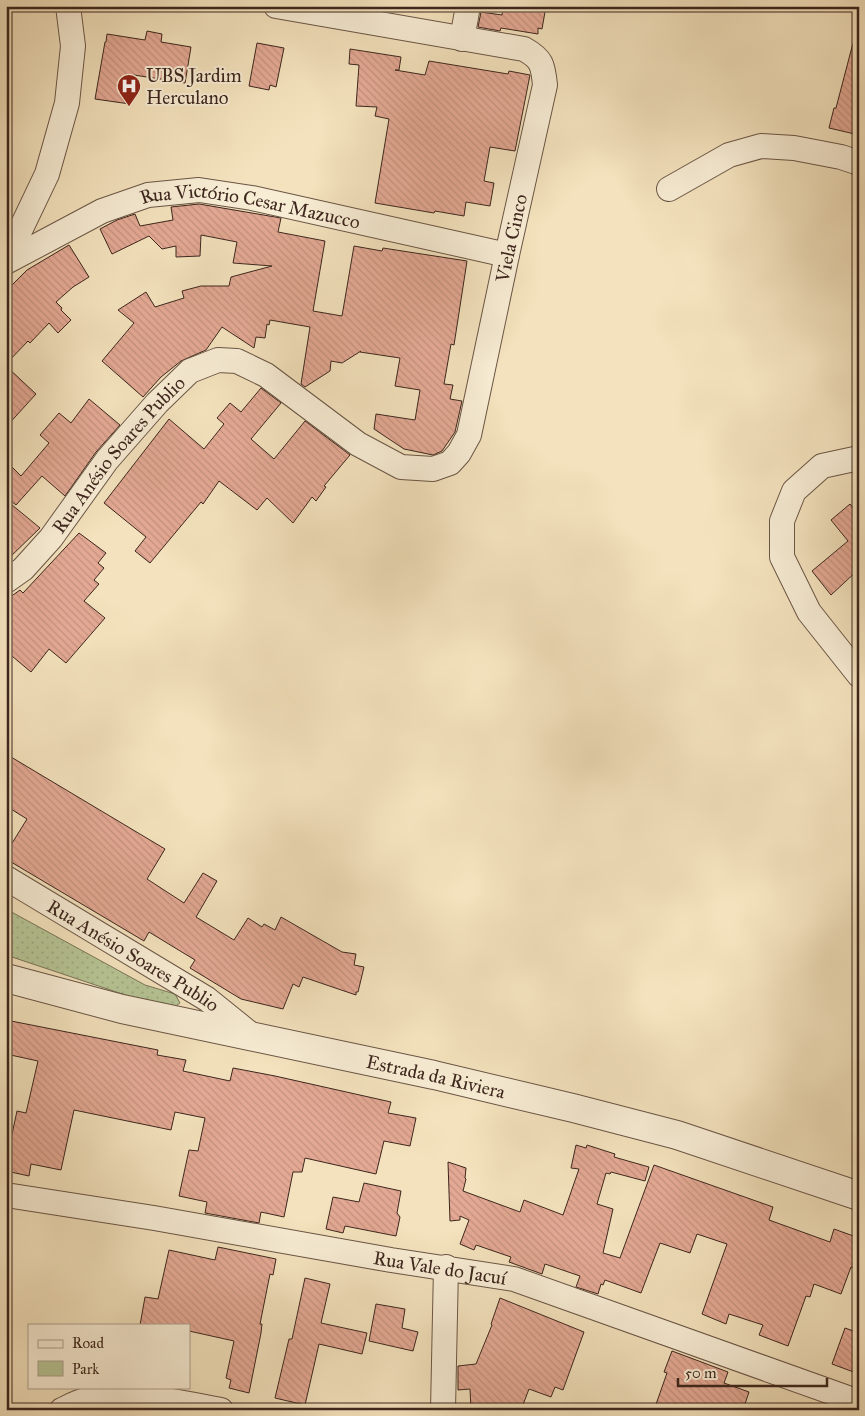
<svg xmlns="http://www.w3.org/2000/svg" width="865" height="1416" font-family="'IM FELL Great Primer',serif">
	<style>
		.green { fill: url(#green-dots); stroke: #7a7558 }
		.building { fill: url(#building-back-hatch); stroke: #3d261d }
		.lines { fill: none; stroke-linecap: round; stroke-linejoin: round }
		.minor-casing { stroke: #6a5545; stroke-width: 26 }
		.tertiary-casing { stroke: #6a5545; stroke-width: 30 }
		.minor { stroke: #f7ecd4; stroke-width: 24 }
		.tertiary { stroke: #f7ecd4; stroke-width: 28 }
		.labels { text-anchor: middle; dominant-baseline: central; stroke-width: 4; stroke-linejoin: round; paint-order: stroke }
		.poi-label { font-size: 19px; fill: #3d261d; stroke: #f7ecd4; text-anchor: start }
		.street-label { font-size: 19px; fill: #3d261d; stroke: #f7ecd4 }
	</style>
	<defs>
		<pattern id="green-dots" width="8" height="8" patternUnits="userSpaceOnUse" patternTransform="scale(1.25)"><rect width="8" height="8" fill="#b6c494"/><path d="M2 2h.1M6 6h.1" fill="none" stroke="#9da87f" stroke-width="1.8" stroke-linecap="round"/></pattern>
		<pattern id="building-back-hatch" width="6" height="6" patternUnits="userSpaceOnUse" patternTransform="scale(1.25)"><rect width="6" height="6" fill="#e4a994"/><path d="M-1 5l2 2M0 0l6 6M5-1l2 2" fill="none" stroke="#c4917f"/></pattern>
	</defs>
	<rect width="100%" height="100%" fill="#f3e2bd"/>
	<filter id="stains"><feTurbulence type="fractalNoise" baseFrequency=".004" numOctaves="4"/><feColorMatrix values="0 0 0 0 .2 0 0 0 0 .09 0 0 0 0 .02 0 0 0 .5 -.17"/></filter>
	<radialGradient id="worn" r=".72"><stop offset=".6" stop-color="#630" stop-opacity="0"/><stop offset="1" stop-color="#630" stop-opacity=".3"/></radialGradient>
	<polygon class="green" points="6,909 145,985 175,994 180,1003 170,1010 6,955"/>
	<g class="building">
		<polygon points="503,6 523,6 545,12 542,29 538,28 538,34 501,28 500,31 478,27 481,12 502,15"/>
		<polygon points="147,31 162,34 161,42 191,47 185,83 134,75 130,104 95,99 105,42 106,42 107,34 145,40"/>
		<polygon points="257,43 284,48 276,87 270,85 269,90 249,86"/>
		<polygon points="853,43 859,44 859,135 829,128 834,108 836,108"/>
		<polygon points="350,49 401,57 399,70 395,70 425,75 429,61 508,74 509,71 530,75 515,151 490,147 484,181 494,183 490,206 466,202 464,216 435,211 434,213 375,203 389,119 375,116 377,107 356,106 359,65 349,64"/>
		<polygon points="199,204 281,218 278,232 325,241 313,311 342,316 354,246 382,251 383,248 467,261 454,345 451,344 444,384 453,385 450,399 462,401 455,432 442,451 433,455 404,449 374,429 376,414 415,420 420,390 395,386 400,358 360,352 361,351 342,363 331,361 330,371 305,387 301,384 310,327 270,320 269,325 267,324 265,338 256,337 254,348 222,327 206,350 181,361 161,377 143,397 102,361 134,323 118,310 146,292 155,307 184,298 182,291 201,286 229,286 231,277 272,266 233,263 237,242 201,235 200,256 176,257 176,246 162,249 149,236 112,254 100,229 117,220 135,214 140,226 173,220 171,207"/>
		<polygon points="69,245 89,277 73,287 56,302 62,308 61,310 71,320 58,333 49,323 30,343 28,341 6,364 6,291 27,270"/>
		<polygon points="6,366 36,394 6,427"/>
		<polygon points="261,388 281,403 251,439 274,459 305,421 350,455 324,486 326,487 316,501 312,497 293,523 267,498 257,510 219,481 203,504 201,502 150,563 135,551 146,537 104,503 169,419 204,449 224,424 217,418 230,403 241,412"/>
		<polygon points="89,399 120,425 96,452 65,496 42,476 16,505 6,497 6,461 21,476 49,443 40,435 59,413 71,423"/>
		<polygon points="6,500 40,528 6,561"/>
		<polygon points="850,504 859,515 859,569 831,595 812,571 848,541 831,520"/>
		<polygon points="79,533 106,553 98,563 104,568 94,580 99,584 84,601 105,618 66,663 49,649 31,672 6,651 6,600 20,590 23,593"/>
		<polygon points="6,754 165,849 147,879 184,903 203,873 217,881 196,917 234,940 248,918 262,927 264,924 275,930 281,917 342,952 356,954 354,965 364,967 358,992 356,992 356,995 303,977 299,987 293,984 283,1009 241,999 190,968 195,960 149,932 144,941 6,859 6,853 27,819 6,806"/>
		<polygon points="6,1020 158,1050 157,1055 186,1060 183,1071 230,1081 233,1068 275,1076 391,1102 388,1113 416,1118 410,1146 384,1141 376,1174 305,1158 302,1172 293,1172 284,1217 261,1212 259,1223 205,1213 207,1202 179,1196 189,1150 198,1151 205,1118 175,1112 171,1130 74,1110 61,1170 31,1164 29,1176 6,1171 6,1138 11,1139 17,1111 26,1113 38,1061 6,1054"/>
		<polygon points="576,1145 586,1148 587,1145 615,1154 614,1157 649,1167 645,1181 611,1172 610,1174 606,1173 597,1204 613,1209 603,1253 620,1258 654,1165 773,1207 769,1220 830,1242 834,1229 859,1238 859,1255 854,1268 851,1267 841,1294 814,1284 810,1297 806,1296 788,1346 759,1335 763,1325 729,1314 726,1324 702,1314 727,1244 697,1234 690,1253 660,1243 641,1293 605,1280 603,1285 601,1284 598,1294 576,1287 580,1276 545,1264 542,1274 509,1262 511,1257 476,1245 474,1250 460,1244 469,1220 460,1216 460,1220 450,1221 448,1162 466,1168 465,1178 466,1179 463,1191 520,1212 524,1200 563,1215 579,1169 571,1168"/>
		<polygon points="364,1183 401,1191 397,1213 400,1217 396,1236 345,1226 343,1233 326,1229 333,1197 359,1202"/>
		<polygon points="218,1247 276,1259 273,1275 270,1274 260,1324 262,1324 261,1333 249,1393 229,1388 231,1380 226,1378 234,1341 189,1331 189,1325 140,1325 145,1297 158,1299 169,1250 215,1260"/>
		<polygon points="305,1278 330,1284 321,1323 367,1333 362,1354 319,1344 305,1405 275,1398 289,1339 292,1339"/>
		<polygon points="500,1298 584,1332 563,1390 555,1387 551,1397 529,1389 521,1410 471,1410 470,1389 458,1390 458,1366 476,1364 492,1325 491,1324"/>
		<polygon points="376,1304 405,1309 402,1328 418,1332 413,1351 369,1341"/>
		<polygon points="845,1328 859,1333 859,1374 832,1364"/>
		<polygon points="672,1351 728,1372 724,1383 749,1392 743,1410 654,1410 667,1373 664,1372"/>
	</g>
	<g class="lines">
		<g class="minor-casing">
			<g id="minor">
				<polyline points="462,39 468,6"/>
				<polyline points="669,189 729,155 761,146 794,148 841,157 859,163"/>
				<polyline points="6,260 47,174 67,103 73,46 68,6"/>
				<path id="s1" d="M6 262 102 211 148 195 199 190 252 198 507 255"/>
				<polyline points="859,458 822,466 794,491 782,521 782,557 809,612 859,675"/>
				<path id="s2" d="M6 581 23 569 51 538 107 460 157 403 190 371 218 360 237 361 266 375 358 444 401 467 433 469 450 463 459 453 469 435 507 255 545 85C543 65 542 59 524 49L276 6"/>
				<path id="s3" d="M6 878 207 999 254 1037"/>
				<path id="s4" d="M6 1195 154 1218 391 1260 514 1279 859 1402"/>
				<path d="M62 1410C70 1406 79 1401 87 1400 132 1390 177 1402 221 1410"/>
				<polyline points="443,1410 446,1267"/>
			</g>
		</g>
		<g class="tertiary-casing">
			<g id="tertiary">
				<path id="s5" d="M6 978 122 1009 434 1075 573 1108 677 1135 859 1196"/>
			</g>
		</g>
		<use href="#minor" class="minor"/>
		<use href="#tertiary" class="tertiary"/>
	</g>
	<defs>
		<g id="hospital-pin" transform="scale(1.25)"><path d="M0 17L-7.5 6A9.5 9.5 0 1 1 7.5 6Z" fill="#8f2418" stroke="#f7ecd4"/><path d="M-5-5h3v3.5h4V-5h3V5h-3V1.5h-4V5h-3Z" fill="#fff"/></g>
	</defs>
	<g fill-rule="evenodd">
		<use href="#hospital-pin" x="129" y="86"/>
	</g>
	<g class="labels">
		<g class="poi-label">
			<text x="146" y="75">UBS Jardim<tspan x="146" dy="22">Herculano</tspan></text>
		</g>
		<g class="street-label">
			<text stroke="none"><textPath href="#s1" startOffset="261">Rua Victório Cesar Mazucco</textPath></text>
			<text stroke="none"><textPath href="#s2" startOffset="811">Viela Cinco</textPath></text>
			<text stroke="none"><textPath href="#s2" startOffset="170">Rua Anésio Soares Publio</textPath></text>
			<text stroke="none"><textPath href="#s3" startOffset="149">Rua Anésio Soares Publio</textPath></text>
			<text stroke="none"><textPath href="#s5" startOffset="441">Estrada da Riviera</textPath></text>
			<text stroke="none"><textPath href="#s4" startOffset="440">Rua Vale do Jacuí</textPath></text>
		</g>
	</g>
	<rect width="865" height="1416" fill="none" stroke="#f3e2bd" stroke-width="25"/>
	<rect x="8" y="8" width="850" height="1401" fill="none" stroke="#3d261d" stroke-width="2.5"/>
	<rect x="12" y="12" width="840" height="1391" fill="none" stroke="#3d261d"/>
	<rect x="28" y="1324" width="162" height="65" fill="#f7ecd4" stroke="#ad9d8b"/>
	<rect x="38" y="1340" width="25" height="8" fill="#f7ecd4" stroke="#ad9d8b"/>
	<text x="72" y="1348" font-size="15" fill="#3d261d">Road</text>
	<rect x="38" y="1361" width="25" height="15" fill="#b6c494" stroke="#ad9d8b"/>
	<text x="72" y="1374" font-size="15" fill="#3d261d">Park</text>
	<path d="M678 1378v8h149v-8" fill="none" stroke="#3d261d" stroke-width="2.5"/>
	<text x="685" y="1378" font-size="15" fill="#3d261d" stroke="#f7ecd4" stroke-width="4" paint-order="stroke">50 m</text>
	<rect width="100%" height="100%" filter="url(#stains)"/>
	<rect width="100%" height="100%" fill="url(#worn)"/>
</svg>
